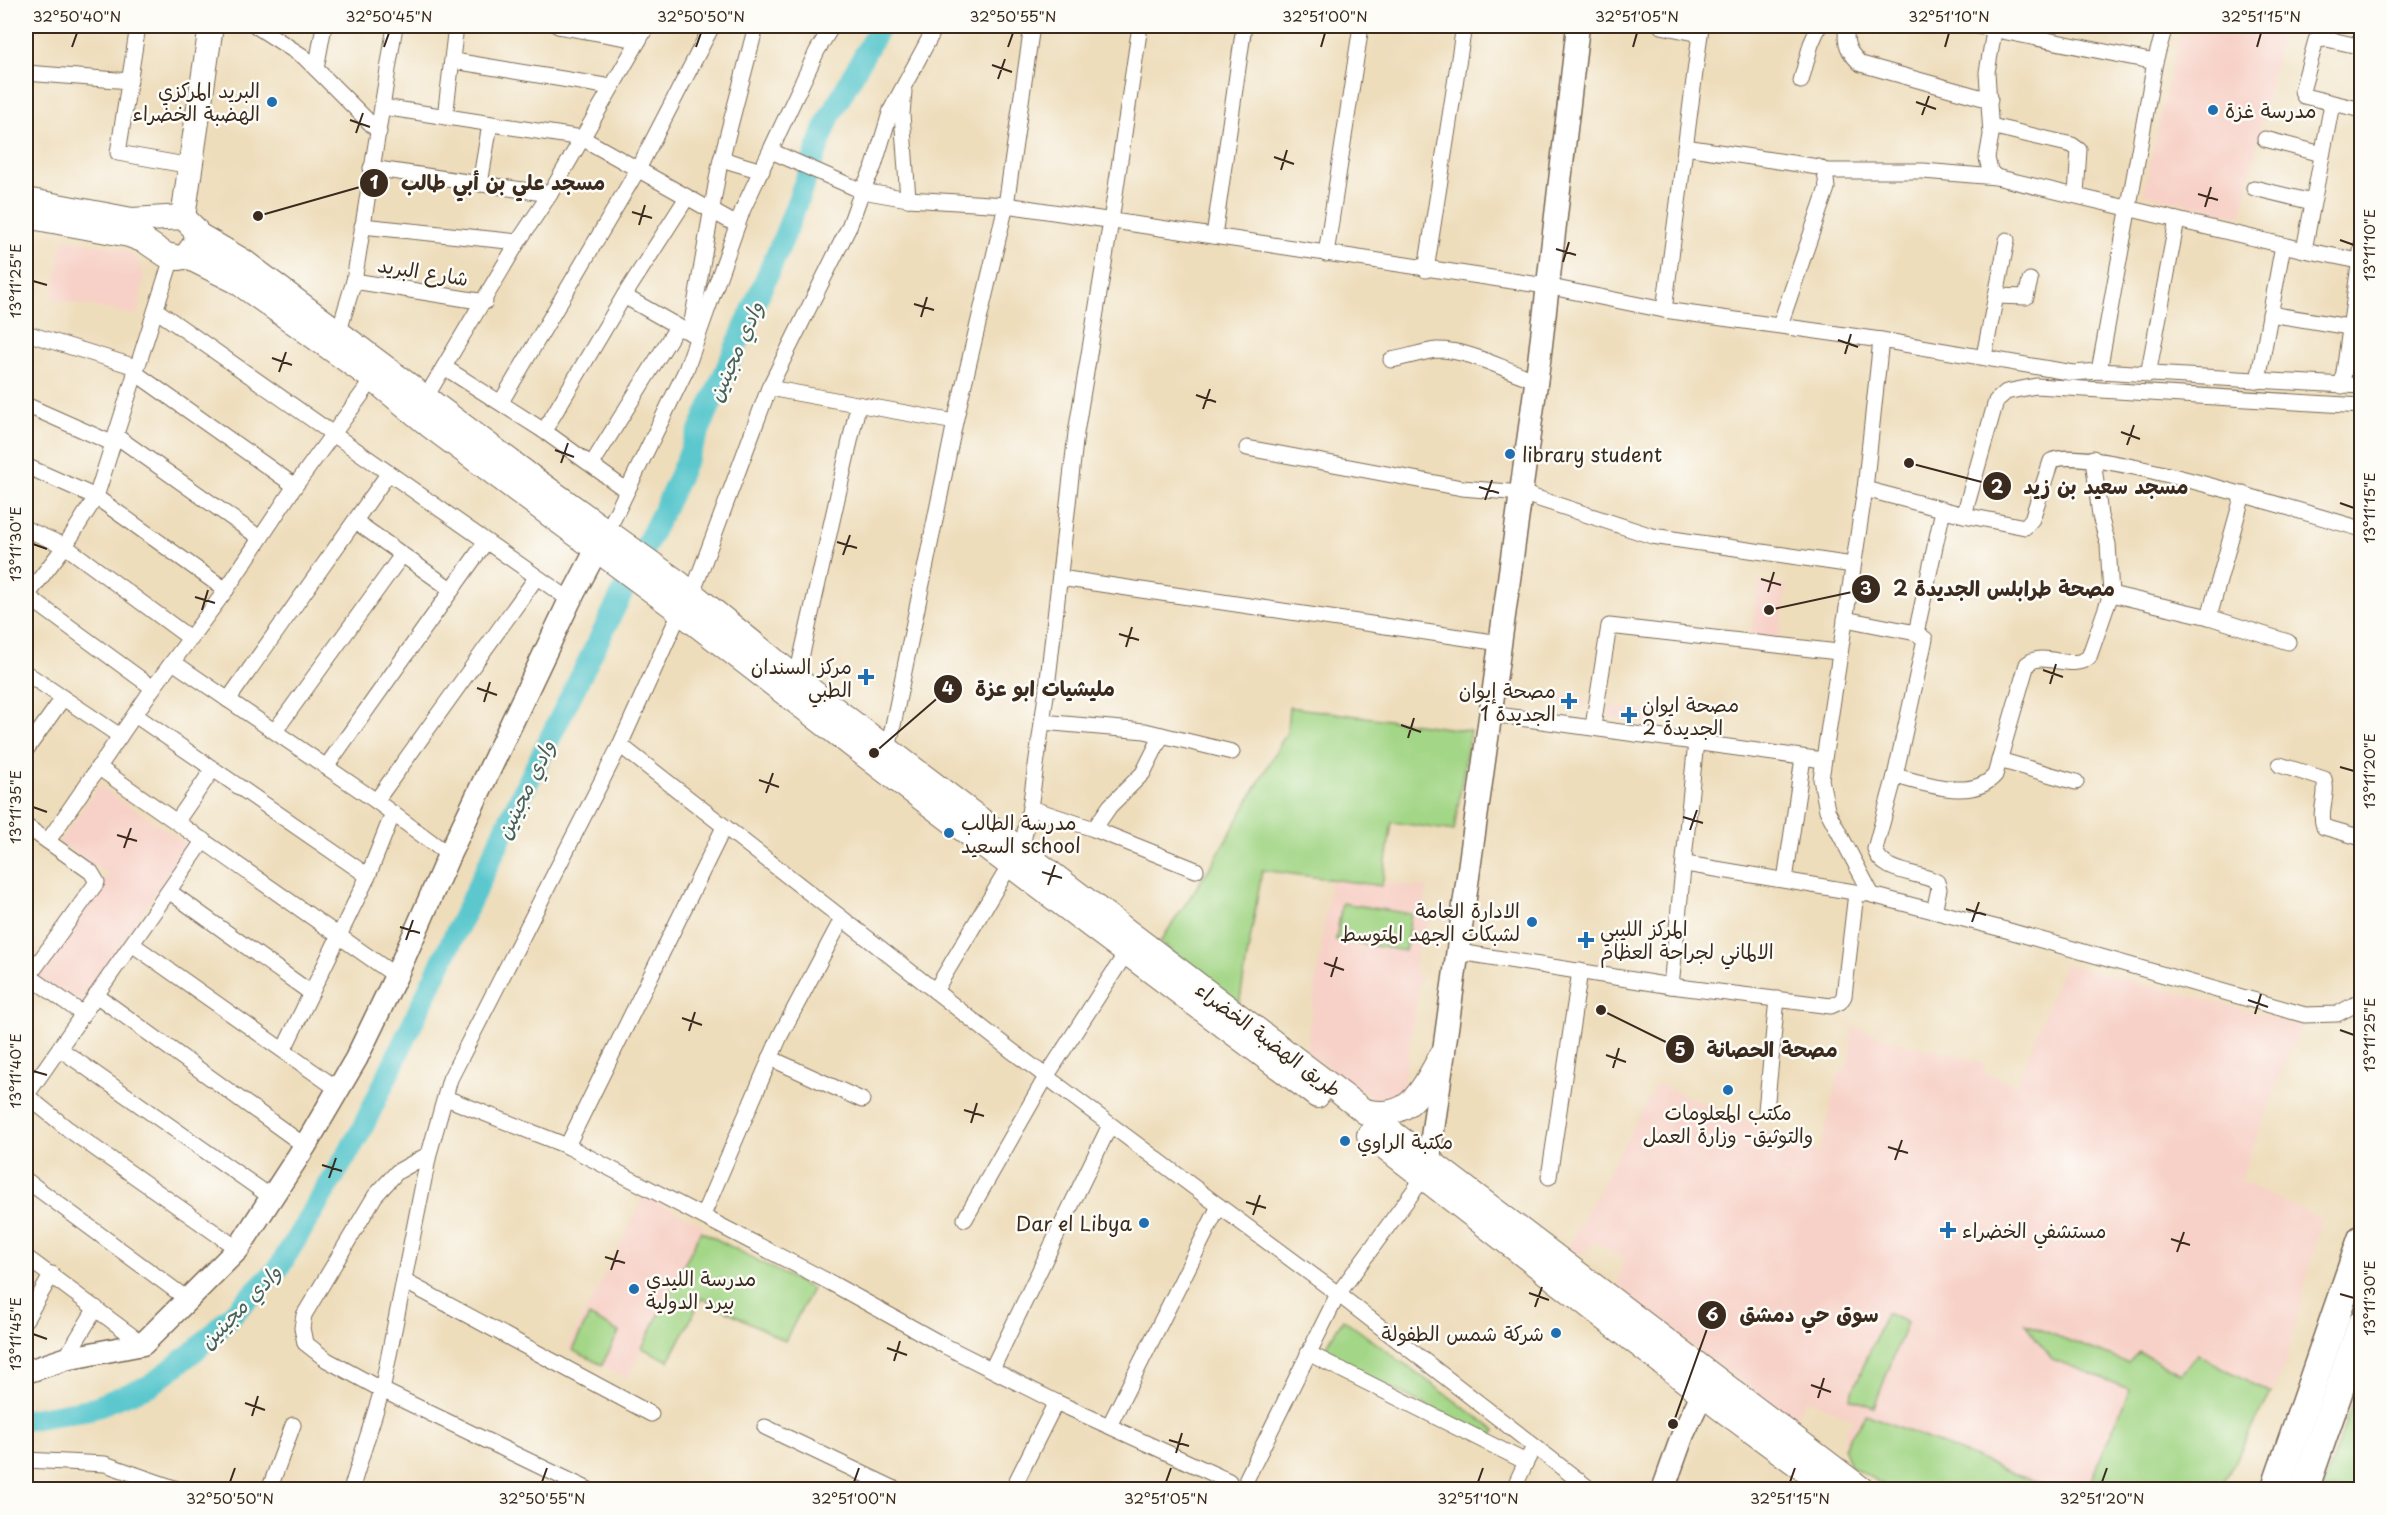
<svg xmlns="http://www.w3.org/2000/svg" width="2387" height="1515" font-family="'Playpen Sans','Playpen Sans Arabic',sans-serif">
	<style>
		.built { fill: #f7d1c7 }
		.green { fill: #a3d686; stroke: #6f8052; stroke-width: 1.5 }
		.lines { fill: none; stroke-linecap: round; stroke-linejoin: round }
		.river { stroke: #5bc8ce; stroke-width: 22 }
		.street-casing { stroke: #7a6955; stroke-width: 17 }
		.secondary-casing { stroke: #7a6955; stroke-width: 25 }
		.primary-casing { stroke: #7a6955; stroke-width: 26 }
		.highway-casing { stroke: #7a6955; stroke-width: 31 }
		.street { stroke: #fff; stroke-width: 15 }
		.secondary { stroke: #fff; stroke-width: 22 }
		.primary { stroke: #fff; stroke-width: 24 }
		.highway { stroke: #fff; stroke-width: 28 }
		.ticks { fill: none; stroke: #3b2a1e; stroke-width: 2 }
		.poi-dot { fill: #1f6fb2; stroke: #fdfcf7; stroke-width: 2 }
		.labels { text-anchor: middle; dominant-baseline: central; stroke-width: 5; stroke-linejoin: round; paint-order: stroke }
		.poi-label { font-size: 20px; fill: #3b2a1e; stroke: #fdfcf7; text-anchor: start }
		.street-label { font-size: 20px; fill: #3b2a1e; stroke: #fdfcf7 }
		.water-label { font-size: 21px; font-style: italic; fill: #46615c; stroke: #fdfcf7 }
		.leader { fill: none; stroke: #3b2a1e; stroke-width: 2 }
		.callout-dot { fill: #3b2a1e; stroke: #fdfcf7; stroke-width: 2 }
		.mark-label { font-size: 18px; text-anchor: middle; font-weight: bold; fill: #fff }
		.callout-label { font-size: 21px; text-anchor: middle; font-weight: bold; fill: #3b2a1e; stroke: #fdfcf7; stroke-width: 5; stroke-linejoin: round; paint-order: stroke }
		.neatline { fill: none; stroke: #3b2a1e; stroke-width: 2 }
		.ticks-label { font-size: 15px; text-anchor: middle; fill: #3b2a1e }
	</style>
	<rect width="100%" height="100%" fill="#fdfcf7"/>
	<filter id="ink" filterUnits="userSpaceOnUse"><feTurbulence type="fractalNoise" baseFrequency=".0167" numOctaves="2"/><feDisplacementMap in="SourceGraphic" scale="12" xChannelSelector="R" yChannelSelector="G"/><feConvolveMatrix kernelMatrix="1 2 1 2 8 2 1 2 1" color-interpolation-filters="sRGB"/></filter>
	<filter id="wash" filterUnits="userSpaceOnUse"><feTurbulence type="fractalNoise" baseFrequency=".008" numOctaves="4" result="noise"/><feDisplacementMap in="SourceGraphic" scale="24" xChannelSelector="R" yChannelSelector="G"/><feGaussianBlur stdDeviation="1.35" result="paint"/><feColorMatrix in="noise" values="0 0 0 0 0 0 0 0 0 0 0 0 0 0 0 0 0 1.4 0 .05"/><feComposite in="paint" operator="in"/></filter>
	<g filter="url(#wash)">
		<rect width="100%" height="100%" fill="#edb"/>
		<g class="built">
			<polygon points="2181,26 2283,26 2241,216 2143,194"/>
			<polygon points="64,238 129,251 136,259 144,276 137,315 52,299"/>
			<polygon points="1758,582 1787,585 1779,639 1751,636"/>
			<polygon points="1554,695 1586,700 1585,707 1553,702"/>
			<polygon points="1611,706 1649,713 1647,724 1609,717"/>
			<polygon points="99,786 188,845 78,1006 35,976 109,875 59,842"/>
			<polygon points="1331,876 1427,888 1424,910 1430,911 1426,941 1418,947 1414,969 1420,979 1402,1092 1377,1101 1306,1052"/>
			<polygon points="2064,964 2301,1024 2240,1181 2322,1219 2285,1365 2220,1489 1891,1489 1850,1466 1843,1447 1846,1431 1854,1419 1806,1398 1798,1416 1789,1418 1623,1293 1618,1283 1624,1258 1594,1242 1585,1253 1565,1252 1657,1084 1820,1152 1838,1075 1848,1066 1853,1027 1929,1051 1930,1047 1982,1064 1985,1073 2016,1085"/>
			<polygon points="645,1196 704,1226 627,1378 567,1348"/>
		</g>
		<g class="green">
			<polygon points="1289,707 1470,731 1454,831 1392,822 1382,886 1262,870 1239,1005 1160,942 1215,860 1287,732"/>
			<polygon points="1342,903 1411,914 1405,951 1336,940"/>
			<polygon points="701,1231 812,1289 785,1341 702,1298 669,1361 642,1348"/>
			<polygon points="1886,1313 1907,1322 1874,1407 1850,1398"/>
			<polygon points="589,1316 619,1332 602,1365 572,1350"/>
			<polygon points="1343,1319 1496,1431 1491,1437 1321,1354"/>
			<polygon points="2025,1324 2128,1363 2139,1352 2181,1374 2197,1354 2271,1393 2220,1489 2126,1490 2090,1482 2130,1389 2052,1359"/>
			<polygon points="2361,1379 2361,1489 2322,1489 2326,1478"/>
			<polygon points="1866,1414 2052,1489 2052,1490 1891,1489 1850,1466 1843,1447"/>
		</g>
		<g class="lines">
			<polyline class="river" points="26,1420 90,1409 151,1385 197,1349 278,1269 361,1131 516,806 671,495 784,237 829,118 880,26"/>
		</g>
	</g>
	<g filter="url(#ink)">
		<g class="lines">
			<g class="street-casing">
				<g id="street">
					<polyline points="138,26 118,153 191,166"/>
					<polyline points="256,26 304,57 379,132"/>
					<polyline points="558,26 639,40"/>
					<polyline points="936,26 891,110 874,166 862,191 908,199 1006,205 1546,286 1664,310 1881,340"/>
					<polyline points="1140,26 1111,221 1076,433 1047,688 1030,808 1094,829 1196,870"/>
					<polyline points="1661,26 1700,34 1701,26"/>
					<path d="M1847 26C1844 43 1848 52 1861 64L1990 100"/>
					<polyline points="1977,26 2155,62"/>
					<polyline points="1995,26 1987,72 1991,135 1987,158 1990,171 1996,177"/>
					<polyline points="2362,47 2327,39 2316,40 2302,91 2304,96 2362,110"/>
					<polyline points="454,61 611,87"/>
					<polyline points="316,69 324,26"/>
					<polyline points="26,73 130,81"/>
					<polyline points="1801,81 1811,44 1819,26"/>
					<polyline points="904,91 902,114 908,199"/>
					<polyline points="383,107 582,138 737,225"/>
					<polyline points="445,117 456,26"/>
					<polyline points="1991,126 2072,145 2079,150 2076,194"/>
					<polyline points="2265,139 2322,154"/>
					<polyline points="1685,147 1818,167 1825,171 1827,188 1780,325"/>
					<polyline points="721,159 762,171"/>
					<polyline points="371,168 550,194"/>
					<polyline points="1825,171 1923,171 1996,177 2304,250 2359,261"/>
					<polyline points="480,184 490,124"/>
					<polyline points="2254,188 2312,202"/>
					<polyline points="362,226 518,242"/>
					<polyline points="1214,236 1244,26"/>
					<polyline points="2304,250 2332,104"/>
					<polyline points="1326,254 1361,26"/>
					<polyline points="1426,270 1464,26"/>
					<polyline points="354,281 485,302"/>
					<polyline points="624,296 684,330"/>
					<polyline points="1996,296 2026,297 2030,280"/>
					<polyline points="156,310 570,600"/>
					<polyline points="1664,310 1700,34"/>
					<polyline points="2270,314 2349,327"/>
					<polyline points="339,331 354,281 395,26"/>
					<polyline points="26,333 136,367"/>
					<polyline points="690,333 719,168 756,26"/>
					<polyline points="1984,356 2007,240"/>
					<path d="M1391 360C1406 358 1423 351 1437 350 1472 350 1503 370 1536 380"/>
					<polyline points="444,367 544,431 626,490"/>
					<polyline points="2099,371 2155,62 2165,26"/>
					<polyline points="134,372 295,486"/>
					<polyline points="2148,375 2177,220"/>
					<polyline points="2258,381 2283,245"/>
					<polyline points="2342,386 2362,244"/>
					<polyline points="2362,386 2099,371 2073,373 1881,340 1865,489 1821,779 1827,810 1872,895 2006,930 2305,1015 2337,1014 2362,1001"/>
					<polyline points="769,388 955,422"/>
					<polyline points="426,397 518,242 550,194 647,26"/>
					<polyline points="501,402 637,171 712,26"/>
					<polyline points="26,405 114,444"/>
					<polyline points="544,431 624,296 686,199"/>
					<polyline points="116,436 260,538"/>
					<polyline points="1247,448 1462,488 1521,493 1652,536 1853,565"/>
					<polyline points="592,464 677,327"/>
					<polyline points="26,466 96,497 226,590"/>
					<path d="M1865 489 1964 515 2025 527 2032 519 2051 461C2083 442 2314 516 2362 529"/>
					<polyline points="1964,515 1996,401 2006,392 2036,386 2362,406"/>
					<polyline points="355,521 452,590"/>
					<polyline points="26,529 65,546 191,639"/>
					<polyline points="607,532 686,370 743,209 817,51 832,26"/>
					<polyline points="1060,578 1500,643"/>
					<polyline points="692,594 769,388 849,227 862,191 771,151"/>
					<polyline points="2111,594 2209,617 2288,642"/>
					<polyline points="26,595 153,688"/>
					<polyline points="26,597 65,546 96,497 172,258"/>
					<polyline points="2209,617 2243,494"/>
					<path d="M1845 619 1916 633 1925 639 1895 776 1875 849C1881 874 1918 871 1937 882L1939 889 1934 911"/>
					<polyline points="1916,633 1943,510"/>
					<polyline points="173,662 376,801 449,855"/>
					<polyline points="26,673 120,736"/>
					<polyline points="796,680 858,406"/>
					<polyline points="228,700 388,474"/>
					<polyline points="1491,714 1823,760"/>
					<polyline points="135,715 368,876"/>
					<polyline points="1042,722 1145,731 1232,752"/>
					<polyline points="1593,726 1609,626 1838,652"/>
					<polyline points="275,731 402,555"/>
					<polyline points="620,745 1012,1051 1219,1206"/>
					<polyline points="26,750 63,698"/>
					<polyline points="888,750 955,422 1006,205 1032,26"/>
					<polyline points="1999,760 2076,782"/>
					<path d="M2280 765 2324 779C2329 795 2318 811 2324 827L2362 838"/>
					<polyline points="98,767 396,976"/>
					<polyline points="326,767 485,543"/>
					<path d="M1895 776C1925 783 1972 802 1995 775L2027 664C2044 650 2071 672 2089 657L2111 594 2108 544 2100 516 2093 458"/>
					<polyline points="376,801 536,578"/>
					<polyline points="177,821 213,769"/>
					<polyline points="26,826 91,872 97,882 26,980"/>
					<polyline points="1094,829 1110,806 1143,773 1162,735"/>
					<polyline points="48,841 153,688 226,590 295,486 373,379"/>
					<polyline points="1021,851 1030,808"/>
					<polyline points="1686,864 1866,894"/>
					<polyline points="1785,880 1803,758"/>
					<polyline points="170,892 311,993"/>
					<polyline points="132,944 339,1090"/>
					<polyline points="1459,952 1671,986 1831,1006 1840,1002 1844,996 1856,893"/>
					<polyline points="29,976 83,1014"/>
					<polyline points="1671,986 1696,742"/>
					<polyline points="935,991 1010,865"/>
					<polyline points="96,995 305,1146"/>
					<polyline points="60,1049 271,1197"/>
					<polyline points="284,1049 368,876 393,813"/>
					<polyline points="770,1058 862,1100"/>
					<polyline points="26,1095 68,1129 238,1249"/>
					<polyline points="26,1096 204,840"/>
					<polyline points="446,1098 567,1146 833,1284 945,1346 1056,1402 1229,1481"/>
					<polyline points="1766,1110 1777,999"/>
					<polyline points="567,1146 724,827"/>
					<polyline points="429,1154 397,1172 375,1196 304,1315 302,1328 305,1343 327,1360 382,1390 589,1490"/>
					<polyline points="1549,1177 1580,971"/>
					<polyline points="26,1180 187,1299"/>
					<polyline points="703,1215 780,1036 842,919"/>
					<polyline points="965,1219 1046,1077 1126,953"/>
					<polyline points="26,1257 143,1344"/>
					<polyline points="404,1281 651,1414"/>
					<polyline points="26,1319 52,1274"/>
					<polyline points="1308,1353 1526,1462 1534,1447"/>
					<polyline points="65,1359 96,1308"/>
					<polyline points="992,1369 1110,1125"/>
					<polyline points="1110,1424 1219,1206 1338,1294 1591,1490"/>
					<polyline points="765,1427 897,1490"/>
					<polyline points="26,1460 105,1464 180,1490"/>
					<polyline points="1247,1478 1338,1294 1424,1177"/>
					<polyline points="269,1490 293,1425"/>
					<polyline points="351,1490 382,1390 429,1154 450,1079 620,745 680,612"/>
					<polyline points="1012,1490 1056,1402"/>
					<polyline points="1513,1490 1526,1462"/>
				</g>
			</g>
			<g class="secondary-casing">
				<g id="secondary">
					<polyline points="1424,1174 1429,1159 1539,362 1578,26"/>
					<polyline points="26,1372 65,1359 143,1344 238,1249 305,1146 356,1059 396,976 449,855 570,600 605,534"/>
					<polyline points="1663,1490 1683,1434 1702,1394"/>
				</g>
			</g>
			<g class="primary-casing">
				<g id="primary">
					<polyline points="26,200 132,220 183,217 195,229 197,241 186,256 179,258 166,255 145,241 129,235 26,216"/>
					<polyline points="183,217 211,26"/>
					<polyline points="197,234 243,261 534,479 679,583 827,703 1863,1490"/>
					<polyline points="186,256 236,281 373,379 429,425 670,604 880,767 1317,1096"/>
					<path d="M1364 1111C1412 1122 1422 1088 1443 1053"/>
					<polyline points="1369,1135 1720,1408 1832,1490"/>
				</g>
			</g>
			<g class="highway-casing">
				<g id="highway">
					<polyline points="2275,1490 2362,1239"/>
					<polyline points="2304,1490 2362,1324"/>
				</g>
			</g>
			<use href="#street" class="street"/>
			<use href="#secondary" class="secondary"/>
			<use href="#primary" class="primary"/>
			<use href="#highway" class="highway"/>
		</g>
	</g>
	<path class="ticks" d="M72 47 77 33M384 47 389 33M696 47 701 33M1008 47 1013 33M1321 47 1325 33M1633 47 1637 33M1945 47 1949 33M2257 47 2261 33M992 65 1012 72M998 79 1005 59M1916 102 1936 109M1922 115 1929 96M350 120 370 127M356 133 363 113M1274 157 1294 164M1281 170 1287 150M2198 194 2218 200M2205 207 2211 187M632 212 652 218M639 225 645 205M2340 240 2354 245M1556 249 1576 255M1563 262 1569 242M33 281 47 285M914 304 934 310M921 317 927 297M1838 340 1858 347M1845 354 1851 334M272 358 292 365M279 372 286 352M1196 395 1216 402M1203 409 1210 389M2121 432 2140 439M2127 445 2134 425M555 450 574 457M561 463 568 443M1479 487 1499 493M1485 500 1492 480M2340 503 2354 508M837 542 857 548M33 544 47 549M843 555 850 535M1761 579 1781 585M1768 592 1774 572M195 597 215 603M202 610 208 590M1119 634 1139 640M1126 647 1132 627M2043 670 2063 677M2050 684 2056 664M477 688 497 695M484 702 490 682M1401 725 1421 732M1408 738 1414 718M2340 767 2354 771M759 780 779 787M766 793 773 773M33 807 47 812M1683 817 1703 823M1690 830 1697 810M117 835 137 841M124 848 131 828M1042 872 1062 878M1048 885 1055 865M1966 909 1986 915M1972 922 1979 902M400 927 420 933M406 940 413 920M1324 963 1344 970M1331 977 1337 957M2248 1000 2268 1007M2255 1014 2261 994M682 1018 702 1025M2340 1030 2354 1035M689 1031 695 1012M1606 1055 1626 1062M1613 1068 1619 1048M33 1071 47 1075M964 1110 984 1116M971 1123 977 1103M1888 1147 1908 1153M1895 1160 1902 1140M322 1165 342 1171M329 1178 336 1158M1246 1202 1266 1208M1253 1215 1260 1195M2171 1239 2190 1245M2177 1252 2184 1232M605 1257 625 1263M611 1270 618 1250M1529 1293 1549 1300M2340 1294 2354 1298M1535 1307 1542 1287M33 1334 47 1339M887 1348 907 1355M894 1361 900 1341M1811 1385 1831 1392M1818 1398 1824 1378M245 1403 265 1410M252 1416 258 1396M1169 1440 1189 1446M1176 1453 1182 1433M230 1482 235 1468M542 1482 547 1468M854 1482 859 1468M1166 1482 1171 1468M1478 1482 1483 1468M1790 1482 1795 1468M2102 1482 2107 1468"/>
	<g class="poi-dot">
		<circle cx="272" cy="102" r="6"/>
		<circle cx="2213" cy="110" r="6"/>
		<circle cx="1510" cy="454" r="6"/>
		<path d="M863 668h6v6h6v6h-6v6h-6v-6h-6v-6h6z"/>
		<path d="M1566 692h6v6h6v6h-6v6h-6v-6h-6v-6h6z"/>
		<path d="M1626 706h6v6h6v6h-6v6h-6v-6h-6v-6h6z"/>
		<circle cx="949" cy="833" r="6"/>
		<circle cx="1532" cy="922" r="6"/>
		<path d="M1583 931h6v6h6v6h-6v6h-6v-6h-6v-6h6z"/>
		<circle cx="1728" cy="1090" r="6"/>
		<circle cx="1345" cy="1141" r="6"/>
		<circle cx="1144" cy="1223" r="6"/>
		<path d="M1945 1221h6v6h6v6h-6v6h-6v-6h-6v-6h6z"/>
		<circle cx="634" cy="1289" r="6"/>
		<circle cx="1556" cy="1333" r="6"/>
	</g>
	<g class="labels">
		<g class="poi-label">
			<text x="260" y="90" text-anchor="end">البريد المركزي<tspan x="260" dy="23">الهضبة الخضراء</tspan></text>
			<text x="2225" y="110">مدرسة غزة</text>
			<text x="1522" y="454">library student</text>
			<text x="852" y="666" text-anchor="end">مركز السندان<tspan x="852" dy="23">الطبي</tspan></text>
			<text x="1556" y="690" text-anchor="end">مصحة إيوان<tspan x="1556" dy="23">الجديدة 1</tspan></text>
			<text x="1642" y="704">مصحة ايوان<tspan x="1642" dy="23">الجديدة 2</tspan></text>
			<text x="961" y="822">مدرسة الطالب<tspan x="961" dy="23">السعيد school</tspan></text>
			<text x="1520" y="910" text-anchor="end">الادارة العامة<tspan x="1520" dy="23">لشبكات الجهد المتوسط</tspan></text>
			<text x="1600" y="928">المركز الليبي<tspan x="1600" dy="23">الالماني لجراحة العظام</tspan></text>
			<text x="1728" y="1112" text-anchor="middle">مكتب المعلومات<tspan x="1728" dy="23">والتوثيق- وزارة العمل</tspan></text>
			<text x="1357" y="1141">مكتبة الراوي</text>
			<text x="1132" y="1223" text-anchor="end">Dar el Libya</text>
			<text x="1962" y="1230">مستشفي الخضراء</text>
			<text x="646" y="1278">مدرسة الليدي<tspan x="646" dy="23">بيرد الدولية</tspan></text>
			<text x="1544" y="1333" text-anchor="end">شركة شمس الطفولة</text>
		</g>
		<g class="street-label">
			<text transform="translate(423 271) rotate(9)">شارع البريد</text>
			<text transform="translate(1269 1039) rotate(37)">طريق الهضبة الخضراء</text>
		</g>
		<g class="water-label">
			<text transform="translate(734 351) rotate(-66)">وادي مجينين</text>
			<text transform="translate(524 789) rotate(-64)">وادي مجينين</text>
			<text transform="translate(239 1306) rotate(-46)">وادي مجينين</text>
		</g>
	</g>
	<path class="leader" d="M258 216L374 183M1909 463L1997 486M1769 610L1866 589M874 753L948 689M1601 1010L1680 1049M1673 1424L1712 1315"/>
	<g class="callout-dot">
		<circle cx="258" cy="216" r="6"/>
		<circle cx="1909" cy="463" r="6"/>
		<circle cx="1769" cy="610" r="6"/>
		<circle cx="874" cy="753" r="6"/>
		<circle cx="1601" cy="1010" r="6"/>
		<circle cx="1673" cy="1424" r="6"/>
		<circle cx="374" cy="183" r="15"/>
		<circle cx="1997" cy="486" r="15"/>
		<circle cx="1866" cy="589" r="15"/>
		<circle cx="948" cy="689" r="15"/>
		<circle cx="1680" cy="1049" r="15"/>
		<circle cx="1712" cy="1315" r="15"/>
	</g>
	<g class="mark-label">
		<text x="374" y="189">1</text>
		<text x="1997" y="493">2</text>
		<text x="1866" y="595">3</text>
		<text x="948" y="695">4</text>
		<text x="1680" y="1056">5</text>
		<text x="1712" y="1321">6</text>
	</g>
	<g class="callout-label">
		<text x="503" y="190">مسجد علي بن أبي طالب</text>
		<text x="2106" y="494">مسجد سعيد بن زيد</text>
		<text x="2004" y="596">مصحة طرابلس الجديدة 2</text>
		<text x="1045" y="696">مليشيات ابو عزة</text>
		<text x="1772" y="1057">مصحة الحصانة</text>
		<text x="1809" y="1322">سوق حي دمشق</text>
	</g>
	<rect width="2387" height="1515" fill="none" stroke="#fdfcf7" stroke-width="66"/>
	<rect x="33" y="33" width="2321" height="1449" class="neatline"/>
	<g class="ticks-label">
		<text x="77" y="22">32°50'40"N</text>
		<text x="389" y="22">32°50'45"N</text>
		<text x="701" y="22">32°50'50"N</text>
		<text x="1013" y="22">32°50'55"N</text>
		<text x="1325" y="22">32°51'00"N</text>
		<text x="1637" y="22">32°51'05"N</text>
		<text x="1949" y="22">32°51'10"N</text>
		<text x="2261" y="22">32°51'15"N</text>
		<text transform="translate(2370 245) rotate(-90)" y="5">13°11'10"E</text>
		<text transform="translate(16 281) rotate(-90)" y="5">13°11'25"E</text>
		<text transform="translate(2370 508) rotate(-90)" y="5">13°11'15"E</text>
		<text transform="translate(16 544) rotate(-90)" y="5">13°11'30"E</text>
		<text transform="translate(2370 771) rotate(-90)" y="5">13°11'20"E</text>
		<text transform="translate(16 807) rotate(-90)" y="5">13°11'35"E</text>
		<text transform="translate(2370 1035) rotate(-90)" y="5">13°11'25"E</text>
		<text transform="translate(16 1071) rotate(-90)" y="5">13°11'40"E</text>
		<text transform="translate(2370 1298) rotate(-90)" y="5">13°11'30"E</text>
		<text transform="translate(16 1334) rotate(-90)" y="5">13°11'45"E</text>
		<text x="230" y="1504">32°50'50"N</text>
		<text x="542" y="1504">32°50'55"N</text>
		<text x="854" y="1504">32°51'00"N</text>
		<text x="1166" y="1504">32°51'05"N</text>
		<text x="1478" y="1504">32°51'10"N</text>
		<text x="1790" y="1504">32°51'15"N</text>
		<text x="2102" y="1504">32°51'20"N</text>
	</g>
</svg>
